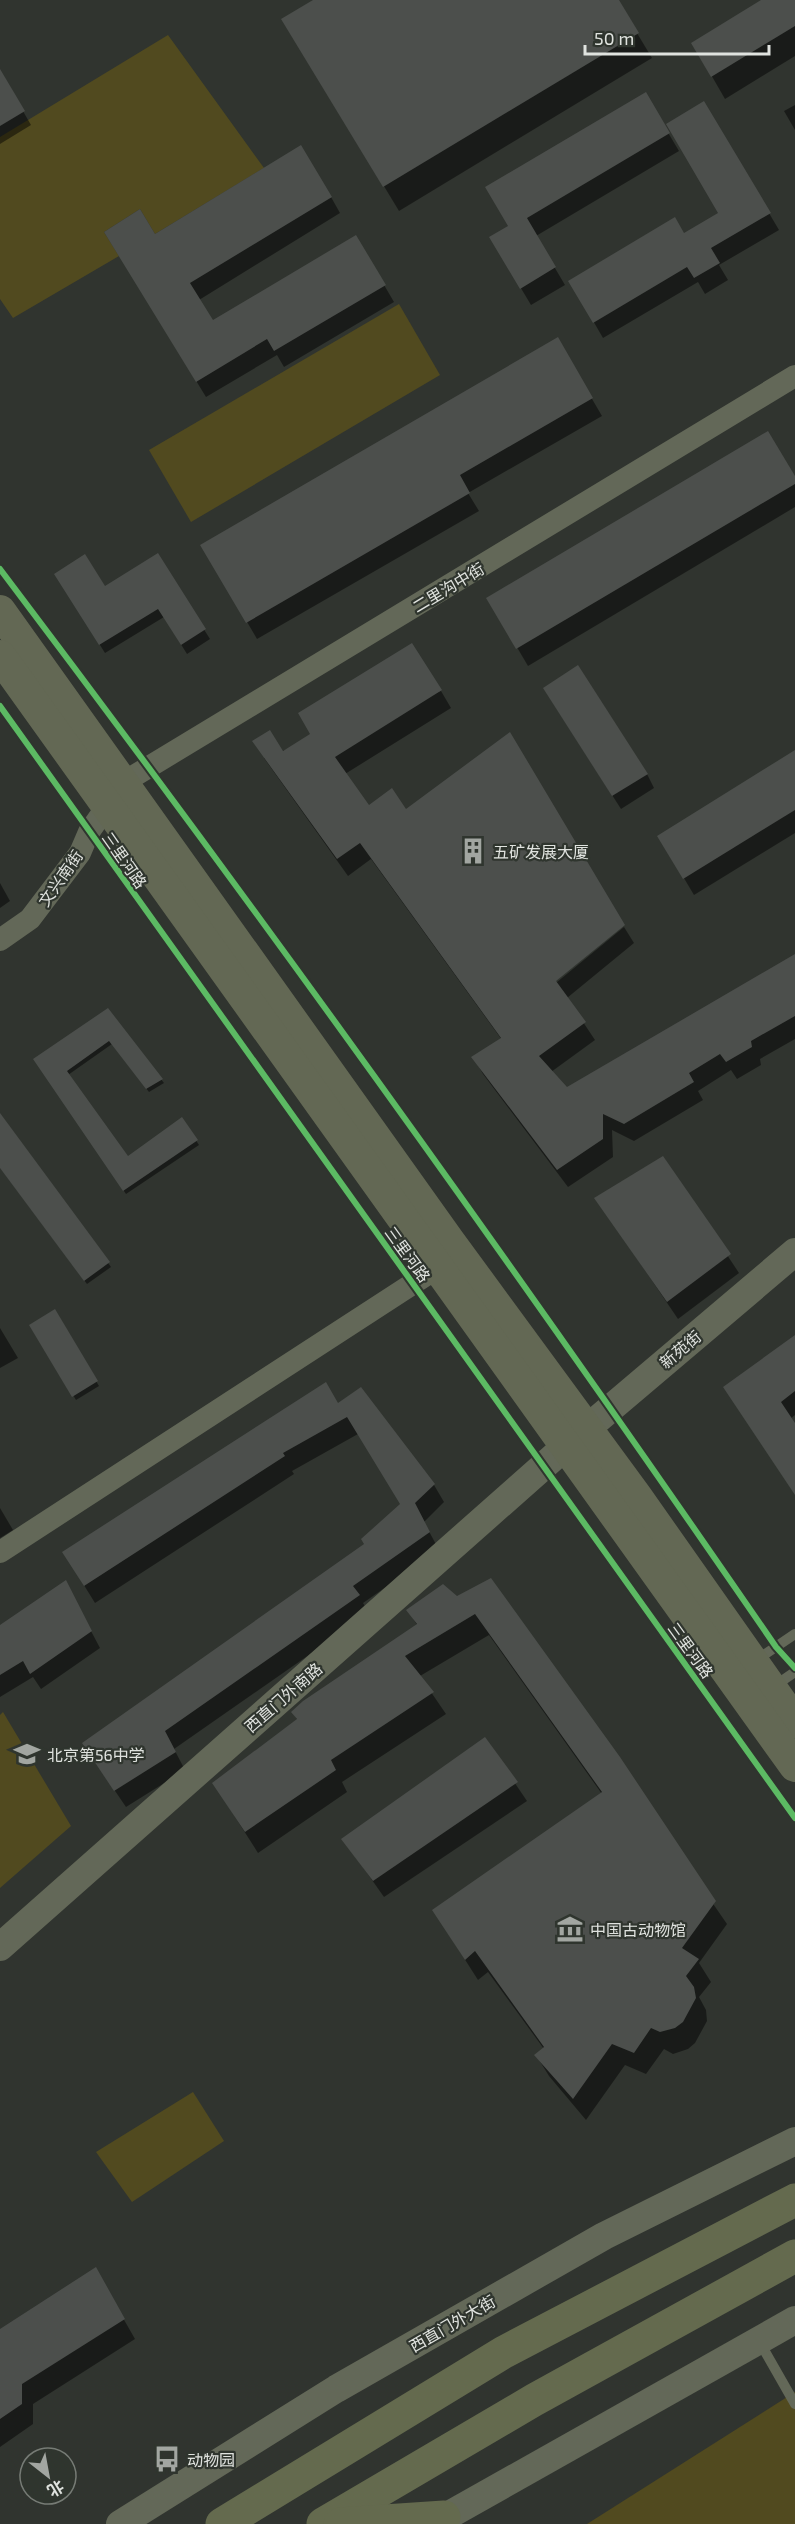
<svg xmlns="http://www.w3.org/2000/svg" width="795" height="2524" font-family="'Exo 2','Noto Sans SC',sans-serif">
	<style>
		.green { fill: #514a1f }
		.shadow { fill: #0007 }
		.building { fill: #4c4f4c }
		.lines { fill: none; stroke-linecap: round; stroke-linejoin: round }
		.service { stroke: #636858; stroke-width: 10 }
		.minor { stroke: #636858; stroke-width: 22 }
		.tertiary { stroke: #636858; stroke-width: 28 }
		.secondary { stroke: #636854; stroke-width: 32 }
		.trunk { stroke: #646a4e; stroke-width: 33 }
		.cycleway-casing { stroke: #2f352e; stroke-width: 10 }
		.cycleway { stroke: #5cba63; stroke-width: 6 }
		.labels { text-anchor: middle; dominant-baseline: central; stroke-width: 4.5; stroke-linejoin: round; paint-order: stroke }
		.street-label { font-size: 16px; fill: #e0e3df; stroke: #2f352e }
		.poi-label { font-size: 16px; fill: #e0e3df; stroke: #2f352e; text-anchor: start }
	</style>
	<rect width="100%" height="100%" fill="#30342f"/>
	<g class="green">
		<polygon points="168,35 264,168 155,234 140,209 104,232 119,256 13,318 0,299 0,137"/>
		<polygon points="399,304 440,375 191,522 149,450"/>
		<polygon points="3,1712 71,1826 0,1888 0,1715"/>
		<polygon points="193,2092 224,2141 132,2202 96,2152"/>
		<polygon points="795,2392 795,2524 587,2524"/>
	</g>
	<g class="shadow">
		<polygon points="316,0 617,0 652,58 399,211 298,44"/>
		<polygon points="764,0 795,0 795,56 725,99 706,66"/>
		<polygon points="9,87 31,125 0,144 0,93"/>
		<polygon points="645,94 679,151 536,236 565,285 531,305 491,238 510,227"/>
		<polygon points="704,103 779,230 719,265 728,280 705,294 698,282 603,338 570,281 684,235 720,213"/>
		<polygon points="795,105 795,130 784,111"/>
		<polygon points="331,197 340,213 199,300 212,322 356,237 394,302 284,367 277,355 206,397 115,248 155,236"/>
		<polygon points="557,339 602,416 468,493 479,511 257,639 202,545"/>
		<polygon points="795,479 795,507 528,666 488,598"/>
		<polygon points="157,555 210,639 187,654 164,617 105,653 61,583 105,588"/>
		<polygon points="441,691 451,708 345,774 369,807 405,811 551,987 624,927 634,943 567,998 595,1040 551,1072 566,1089 795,955 795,1039 760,1059 761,1065 737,1079 731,1070 698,1091 703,1100 634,1141 612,1130 613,1157 568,1187 483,1074 473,1057 502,1040 371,859 348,876 264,758"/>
		<polygon points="552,701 647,774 654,788 621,809"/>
		<polygon points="795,752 795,833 694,895 669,853"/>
		<polygon points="0,883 10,901 0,908"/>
		<polygon points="108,1010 164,1083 149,1092 112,1044 68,1075 128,1158 182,1119 199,1145 126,1194 37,1063"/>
		<polygon points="0,1115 111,1267 87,1284 0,1167"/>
		<polygon points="663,1158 739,1273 678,1319 596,1198"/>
		<polygon points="54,1311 99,1386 76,1400 31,1325"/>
		<polygon points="0,1328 18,1358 0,1368"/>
		<polygon points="795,1337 795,1415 790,1419 795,1426 795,1494 735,1404"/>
		<polygon points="338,1405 434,1485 444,1502 424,1522 439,1550 363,1603 369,1613 174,1749 185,1770 126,1807 94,1760 365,1544 402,1504 358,1434 292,1471 294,1474 95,1603 74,1569"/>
		<polygon points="0,1508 13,1530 0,1538"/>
		<polygon points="490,1580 727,1924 699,1963 711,1982 699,1997 706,2010 707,2021 695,2043 688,2049 673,2054 664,2049 646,2074 625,2065 586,2120 549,2076 536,2055 544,2049 488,1972 478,1980 434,1911 602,1794 489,1635 420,1676 446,1714 342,1782 347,1792 258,1853 214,1784 298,1721 293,1712 417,1625 408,1610 457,1598"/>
		<polygon points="74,1599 100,1648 41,1689 33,1677 0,1697 0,1627"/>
		<polygon points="485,1739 527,1801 384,1897 343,1839"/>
		<polygon points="95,2269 135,2339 33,2404 33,2424 0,2447 0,2331"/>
	</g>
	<g class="building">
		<polygon points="313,0 619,0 639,33 383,187 281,19"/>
		<polygon points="761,0 795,0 795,26 711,77 691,43"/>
		<polygon points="0,69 25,111 0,126"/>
		<polygon points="646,92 670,133 527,218 556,267 520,289 489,237 508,226 485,187"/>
		<polygon points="704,101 771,213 711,248 720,263 694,278 687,267 593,323 568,281 675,217 684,233 718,213 666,124"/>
		<polygon points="301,145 332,197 190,283 213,320 356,235 386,285 274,351 267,339 196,382 104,232 140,209 155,234"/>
		<polygon points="558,337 593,398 460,475 470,493 246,623 200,545"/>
		<polygon points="768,431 795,476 795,484 516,649 486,598"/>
		<polygon points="158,553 206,629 181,645 158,609 99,645 54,574 85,554 105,586"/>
		<polygon points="412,643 442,690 335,757 369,805 392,788 406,809 510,732 625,925 556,981 586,1022 539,1056 567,1087 795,954 795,1016 751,1041 752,1047 726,1062 720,1054 689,1073 694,1082 624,1124 603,1114 603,1139 557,1170 471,1057 501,1038 360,843 337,859 252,741 270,730 283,751 310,734 298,713"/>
		<polygon points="578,665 648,774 612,796 543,688"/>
		<polygon points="795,750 795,810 683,879 657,836"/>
		<polygon points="108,1008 163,1079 146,1089 109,1041 67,1071 128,1156 182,1117 198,1140 123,1191 33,1059"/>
		<polygon points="0,1113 110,1262 84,1281 0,1168"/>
		<polygon points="663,1156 731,1254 667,1302 594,1198"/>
		<polygon points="55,1309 98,1381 72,1397 29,1325"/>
		<polygon points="795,1335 795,1391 781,1402 795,1423 795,1495 723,1387"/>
		<polygon points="326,1382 338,1403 361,1387 435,1484 415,1503 430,1532 353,1586 360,1595 165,1731 176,1752 114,1791 82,1743 364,1544 361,1539 400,1504 347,1417 283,1453 285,1456 84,1586 62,1552"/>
		<polygon points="491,1578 620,1757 716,1901 682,1948 699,1959 686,1976 694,1987 696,1998 683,2022 675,2028 660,2032 651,2028 634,2053 612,2044 573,2099 534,2055 544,2047 475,1951 465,1960 432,1910 602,1792 475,1614 405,1656 434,1692 331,1760 336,1770 245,1832 212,1783 297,1719 291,1712 303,1701 417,1624 406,1610 443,1584 457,1596"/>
		<polygon points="66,1580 92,1631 30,1674 23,1661 0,1675 0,1625"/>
		<polygon points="485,1737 518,1782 373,1881 341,1839"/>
		<polygon points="96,2267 125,2319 22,2384 22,2404 0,2419 0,2329"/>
	</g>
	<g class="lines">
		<g class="service">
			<polyline points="755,1661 795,1634"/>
			<polyline points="773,1687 795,1672"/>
			<polyline points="759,2341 795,2404"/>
		</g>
		<g class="minor">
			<polyline points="0,940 30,919 80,853 89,832 124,782 795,376"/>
			<polyline points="0,1552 437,1268"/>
		</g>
		<g class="tertiary">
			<polyline points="0,1947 565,1447 795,1252"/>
			<polyline points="120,2524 336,2389 604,2236 795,2141"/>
			<polyline points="433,2524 795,2320"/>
		</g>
		<g class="secondary">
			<polyline points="0,611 449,1241 636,1496 795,1722"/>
			<polyline points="0,656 795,1766"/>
		</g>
		<g class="trunk">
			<polyline points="222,2524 504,2352 795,2200"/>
			<polyline points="323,2524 534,2400 795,2256"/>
			<polyline points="340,2524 444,2517"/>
		</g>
		<g class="cycleway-casing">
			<g id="cycleway">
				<path d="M0 569C267 922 525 1282 776 1647L795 1668"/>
				<polyline points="0,706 795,1818"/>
			</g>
		</g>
		<use href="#cycleway" class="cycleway"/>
	</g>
	<defs>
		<g id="building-bare" transform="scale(2.07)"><path d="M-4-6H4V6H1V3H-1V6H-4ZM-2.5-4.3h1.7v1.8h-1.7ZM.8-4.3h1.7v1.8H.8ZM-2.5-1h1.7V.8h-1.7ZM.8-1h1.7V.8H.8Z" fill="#a2a6a1" stroke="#2f352e" stroke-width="2.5" paint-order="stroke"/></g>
		<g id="school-bare" transform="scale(2.07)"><path d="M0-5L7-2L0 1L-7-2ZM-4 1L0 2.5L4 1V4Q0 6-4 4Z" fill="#a2a6a1" stroke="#2f352e" stroke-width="2.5" paint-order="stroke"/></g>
		<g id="museum-bare" transform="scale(2.07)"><path d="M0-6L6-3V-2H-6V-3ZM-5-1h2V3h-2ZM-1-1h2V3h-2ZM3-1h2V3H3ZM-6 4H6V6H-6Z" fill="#a2a6a1" stroke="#2f352e" stroke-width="2.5" paint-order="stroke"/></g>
		<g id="bus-bare" transform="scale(2.07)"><path d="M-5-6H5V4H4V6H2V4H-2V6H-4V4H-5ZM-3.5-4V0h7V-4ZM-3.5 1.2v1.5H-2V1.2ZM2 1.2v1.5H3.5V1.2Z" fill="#a2a6a1" stroke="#2f352e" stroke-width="2.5" paint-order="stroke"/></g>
	</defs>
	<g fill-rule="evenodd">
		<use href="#building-bare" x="473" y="851"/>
		<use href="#school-bare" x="27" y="1754"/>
		<use href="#museum-bare" x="570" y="1929"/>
		<use href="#bus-bare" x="167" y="2459"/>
	</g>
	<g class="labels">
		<g class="street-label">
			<text transform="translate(448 587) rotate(-31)">二里沟中街</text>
			<text transform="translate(125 860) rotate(55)">三里河路</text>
			<text transform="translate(60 878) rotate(-55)">文兴南街</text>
			<text transform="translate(408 1254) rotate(54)">三里河路</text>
			<text transform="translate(680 1349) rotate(-40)">新苑街</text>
			<text transform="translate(691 1650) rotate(54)">三里河路</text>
			<text transform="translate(283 1697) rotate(-41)">西直门外南路</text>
			<text transform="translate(452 2323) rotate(-30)">西直门外大街</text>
		</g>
		<g class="poi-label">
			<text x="493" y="851">五矿发展大厦</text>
			<text x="47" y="1754">北京第56中学</text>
			<text x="590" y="1929">中国古动物馆</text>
			<text x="187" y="2459">动物园</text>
		</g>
	</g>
	<g transform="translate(48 2476) rotate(149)"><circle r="28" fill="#2f352e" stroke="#767b75" stroke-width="1.5"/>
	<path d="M0-4.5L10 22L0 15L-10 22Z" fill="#a2a6a1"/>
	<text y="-9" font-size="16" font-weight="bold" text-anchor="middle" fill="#e0e3df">北</text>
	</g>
	<path d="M585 45v9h184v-9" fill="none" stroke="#e0e3df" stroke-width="3"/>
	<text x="594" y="45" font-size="18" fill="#e0e3df" stroke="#2f352e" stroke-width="4.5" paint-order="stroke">50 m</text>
</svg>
